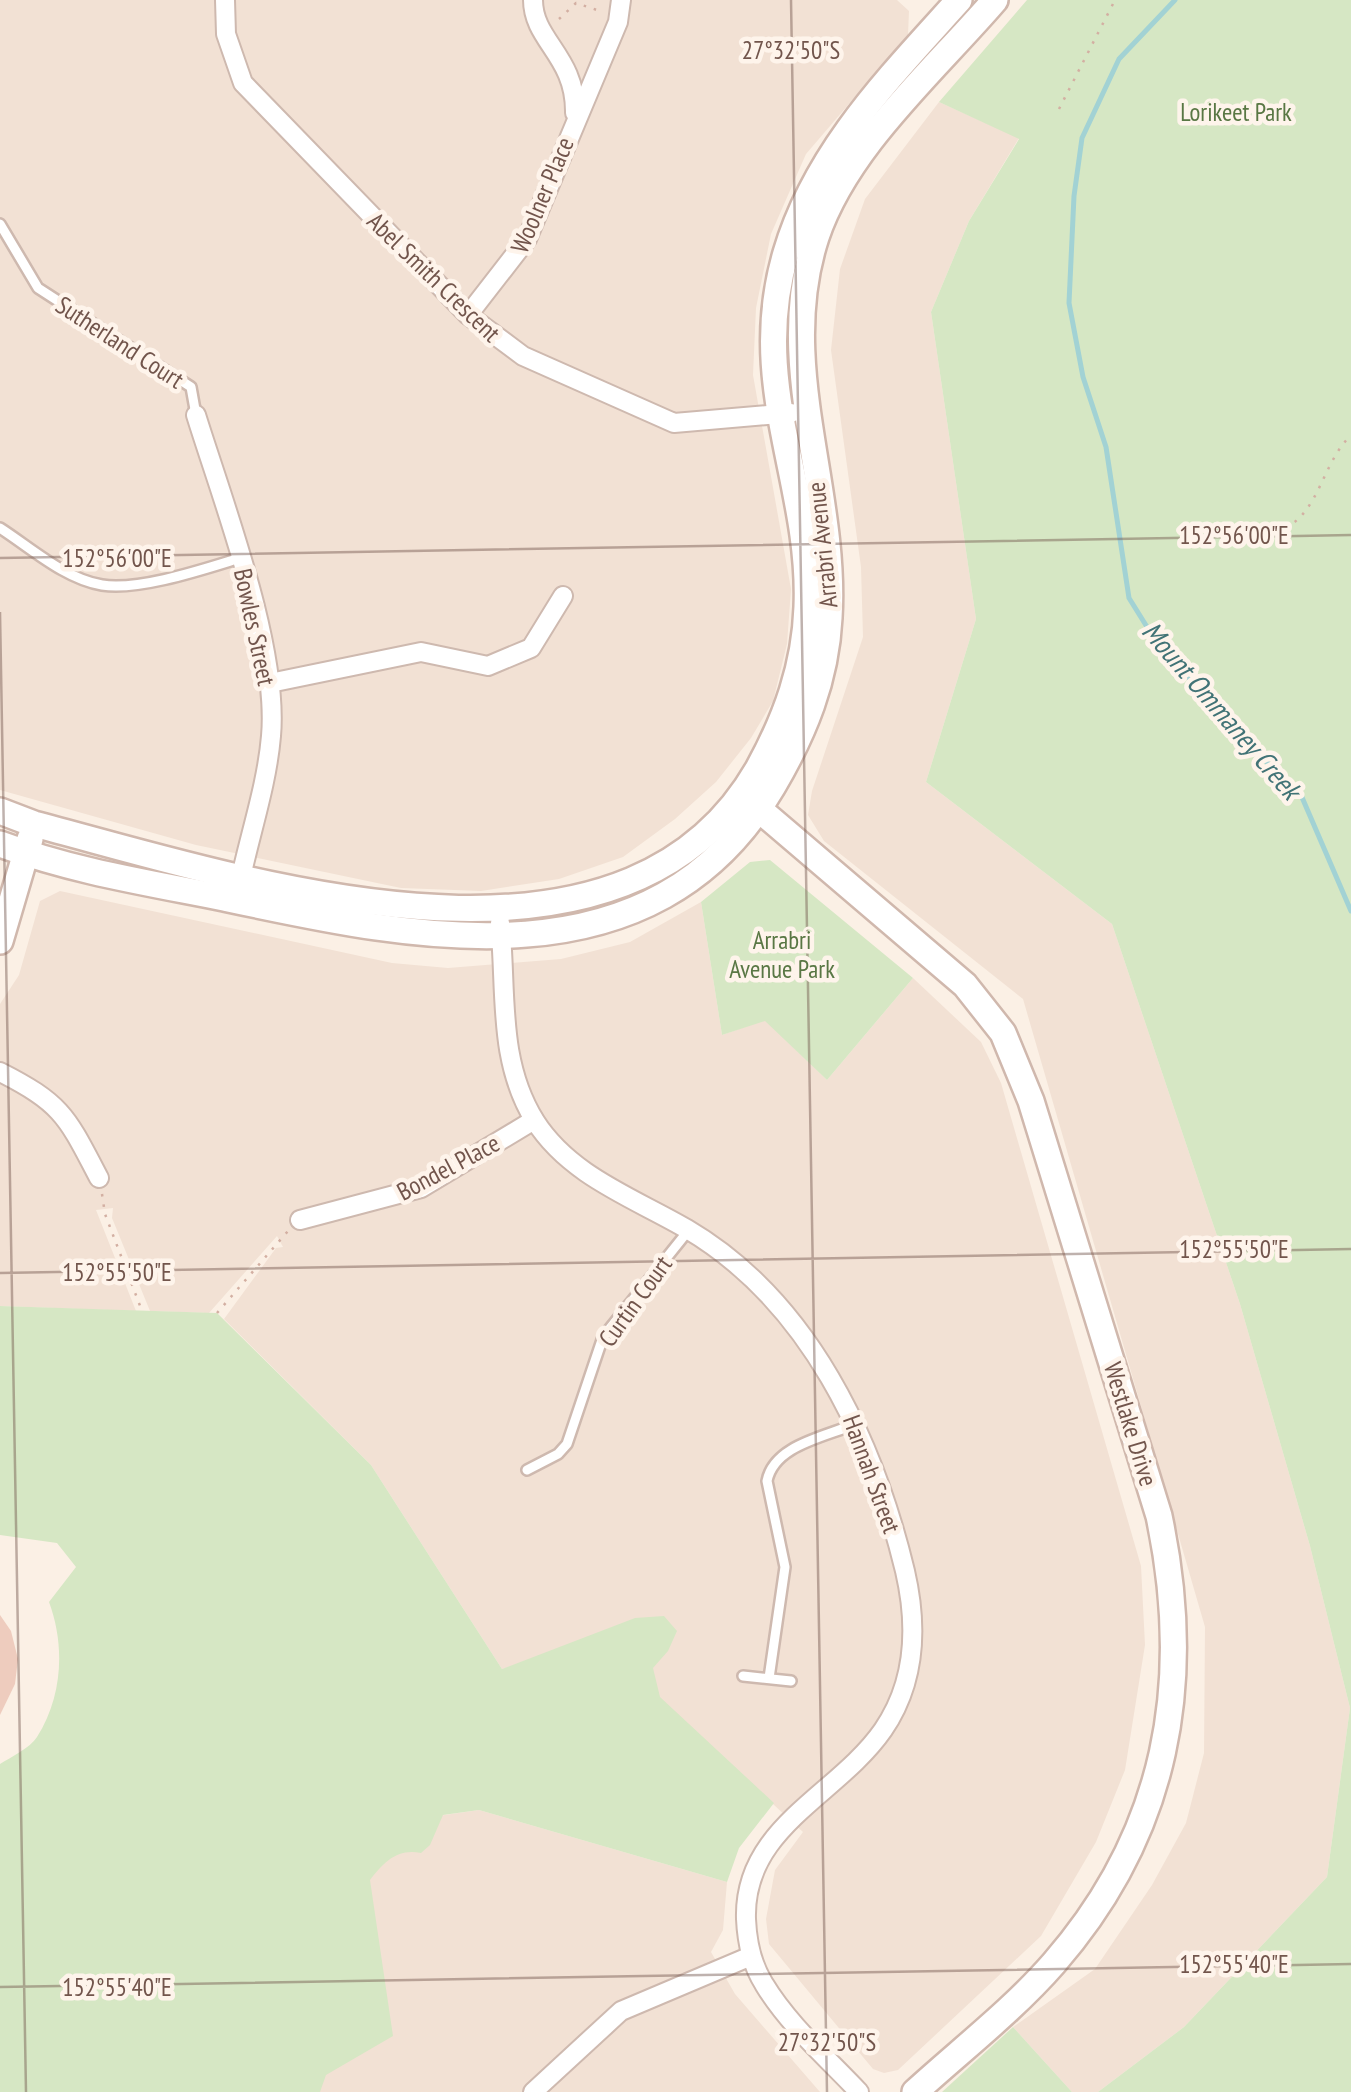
<svg xmlns="http://www.w3.org/2000/svg" width="1351" height="2092" font-family="'PT Sans Narrow',sans-serif">
	<style>
		.residential { fill: #f2e1d4 }
		.green { fill: #d6e7c4 }
		.lines { fill: none; stroke-linecap: round; stroke-linejoin: round }
		.stream { stroke: #a2d2d4; stroke-width: 5 }
		.building { fill: #eeccbe }
		.lane-casing { stroke: #ceb9af; stroke-width: 14 }
		.street-casing { stroke: #ceb9af; stroke-width: 22 }
		.secondary-casing { stroke: #d0b8ad; stroke-width: 30 }
		.path { stroke: #d3afa2; stroke-width: 2.5; stroke-dasharray: 2.5 8; stroke-linecap: butt }
		.lane { stroke: #fff; stroke-width: 9 }
		.street { stroke: #fff; stroke-width: 18 }
		.secondary { stroke: #fff; stroke-width: 25 }
		.ticks { fill: none; stroke: #72554c; stroke-width: 2.5; stroke-opacity: 0.45 }
		.labels { text-anchor: middle; dominant-baseline: central; stroke-width: 9; stroke-linejoin: round; paint-order: stroke }
		.park-label { font-size: 25px; fill: #597744; stroke: #fef4eb }
		.street-label { font-size: 25px; fill: #72554c; stroke: #fef4eb }
		.water-label { font-size: 28px; font-style: italic; fill: #417376; stroke: #fef4eb }
		.ticks-label { font-size: 25px; text-anchor: middle; fill: #72554c; stroke: #fef4eb; stroke-width: 9; stroke-linejoin: round; paint-order: stroke }
	</style>
	<rect width="100%" height="100%" fill="#fbf0e5"/>
	<g class="residential">
		<polygon points="0,0 897,0 909,11 908,35 806,154 771,234 756,308 753,375 791,589 787,644 773,701 751,738 716,782 675,819 623,857 559,879 481,891 401,888 196,845 0,790"/>
		<polygon points="939,102 1019,138 969,221 931,312 976,619 926,782 1112,924 1240,1304 1310,1546 1350,1708 1327,1877 1184,2027 1098,2092 1072,2092 1013,2027 1095,1969 1152,1885 1186,1823 1204,1753 1205,1627 1023,999 824,841 808,815 812,791 863,637 861,567 831,350 840,269 865,199"/>
		<polygon points="60,891 392,963 448,968 561,959 630,942 701,902 722,1035 765,1020 827,1080 913,978 981,1042 1001,1083 1141,1566 1145,1645 1125,1770 1096,1842 1041,1936 898,2070 884,2073 873,2069 769,1944 766,1919 775,1870 803,1832 602,1644 502,1669 371,1465 224,1319 276,1248 283,1247 277,1236 209,1313 150,1311 112,1218 113,1208 96,1210 136,1311 0,1306 0,1004 19,975 40,901"/>
		<polygon points="479,1810 727,1882 723,1930 711,1952 735,1994 820,2092 256,2092 362,1827"/>
	</g>
	<g class="green">
		<polygon points="1027,0 1351,0 1351,2092 1098,2092 1184,2027 1327,1877 1350,1708 1310,1546 1240,1304 1112,924 926,782 976,619 931,312 969,221 1019,139 939,102"/>
		<polygon points="770,860 913,978 827,1080 765,1021 722,1035 701,902 750,862"/>
		<path d="M0 1306 217 1313 371 1465 502 1669 635 1618 664 1616 677 1631 668 1651 653 1668 660 1697 774 1803 739 1848 727 1882 479 1810 443 1815 430 1845 421 1853C397 1848 383 1863 370 1880L393 2036 326 2075 320 2092H0V1764C11 1757 30 1748 37 1737 63 1696 65 1645 49 1602L76 1567 57 1543 0 1535Z"/>
		<polygon points="1013,2027 1072,2092 942,2092"/>
	</g>
	<g class="lines">
		<polyline class="stream" points="1175,0 1119,59 1082,138 1074,196 1069,303 1083,377 1106,447 1129,598 1157,643 1253,749 1301,795 1351,911"/>
	</g>
	<polygon class="building" points="0,1615 11,1631 18,1659 15,1684 0,1715"/>
	<g class="lines">
		<g class="lane-casing">
			<g id="lane">
				<polyline points="0,224 38,288 191,387 196,415"/>
				<path d="M0 528C31 548 65 579 102 585 139 591 204 569 240 558"/>
				<polyline points="527,1470 558,1454 567,1444 603,1337 688,1231"/>
				<polyline points="743,1676 791,1681"/>
				<path d="M769 1678 785 1567 767 1481C774 1445 825 1437 855 1424"/>
			</g>
		</g>
		<g class="street-casing">
			<g id="street">
				<polyline points="225,0 226,34 243,83 468,315 523,356 674,423 791,413"/>
				<path d="M533 0C533 41 576 56 575 113"/>
				<polyline points="468,315 527,239 618,22 621,0"/>
				<path d="M196 415C223 502 279 648 271 736 267 785 249 837 239 886"/>
				<polyline points="270,683 421,652 488,666 531,648 563,596"/>
				<path d="M500 923C507 991 497 1060 535 1121 570 1176 634 1198 687 1229 809 1301 873 1439 905 1571 918 1627 916 1682 883 1730 837 1796 743 1827 746 1919 747 1942 752 1965 764 1984 788 2024 827 2058 859 2092"/>
				<path d="M0 1072C63 1104 67 1117 99 1178"/>
				<polyline points="300,1220 421,1188 534,1120"/>
				<polyline points="533,2092 621,2011 751,1956"/>
			</g>
		</g>
		<g class="secondary-casing">
			<g id="secondary">
				<path d="M747 799 965 985 1003 1033 1031 1101 1159 1516C1194 1682 1168 1832 1054 1963 1013 2010 961 2050 915 2092"/>
				<path d="M0 811 34 824C241 878 620 1009 758 769 786 718 805 666 807 607 812 483 747 385 786 253 816 151 890 77 959 0"/>
				<path d="M0 844C72 871 149 883 224 898 415 939 653 991 773 786 804 733 826 680 829 618 837 489 774 365 816 237 846 147 934 71 995 0"/>
				<polyline points="0,941 30,839"/>
			</g>
		</g>
		<g class="path">
			<polyline points="559,19 576,3 603,12"/>
			<polyline points="1059,109 1115,0"/>
			<path d="M1286 528C1320 509 1322 464 1351 435"/>
			<polyline points="102,1194 105,1214 142,1311"/>
			<polyline points="217,1313 288,1231"/>
		</g>
		<use href="#lane" class="lane"/>
		<use href="#street" class="street"/>
		<use href="#secondary" class="secondary"/>
	</g>
	<path class="ticks" d="M791 0 827 2092M0 558 1351 535M0 612 26 2092M0 1273 1351 1249M0 1987 1351 1964"/>
	<g class="labels">
		<g class="park-label">
			<text x="1236" y="112">Lorikeet Park</text>
			<text x="782" y="940">Arrabri<tspan x="782" dy="29">Avenue Park</tspan></text>
		</g>
		<g class="street-label">
			<text transform="translate(542 195) rotate(-67)">Woolner Place</text>
			<text transform="translate(434 277) rotate(44)">Abel Smith Crescent</text>
			<text transform="translate(120 342) rotate(33)">Sutherland Court</text>
			<text transform="translate(822 545) rotate(-96)">Arrabri Avenue</text>
			<text transform="translate(255 627) rotate(78)">Bowles Street</text>
			<text transform="translate(448 1167) rotate(-28)">Bondel Place</text>
			<text transform="translate(635 1301) rotate(-54)">Curtin Court</text>
			<text transform="translate(1131 1424) rotate(73)">Westlake Drive</text>
			<text transform="translate(872 1474) rotate(70)">Hannah Street</text>
		</g>
		<g class="water-label">
			<text transform="translate(1222 710) rotate(49)">Mount Ommaney Creek</text>
		</g>
	</g>
	<g class="ticks-label">
		<text x="791" y="59">27°32'50"S</text>
		<text x="1234" y="544">152°56'00"E</text>
		<text x="117" y="567">152°56'00"E</text>
		<text x="1234" y="1258">152°55'50"E</text>
		<text x="117" y="1281">152°55'50"E</text>
		<text x="1234" y="1973">152°55'40"E</text>
		<text x="117" y="1996">152°55'40"E</text>
		<text x="827" y="2051">27°32'50"S</text>
	</g>
</svg>
